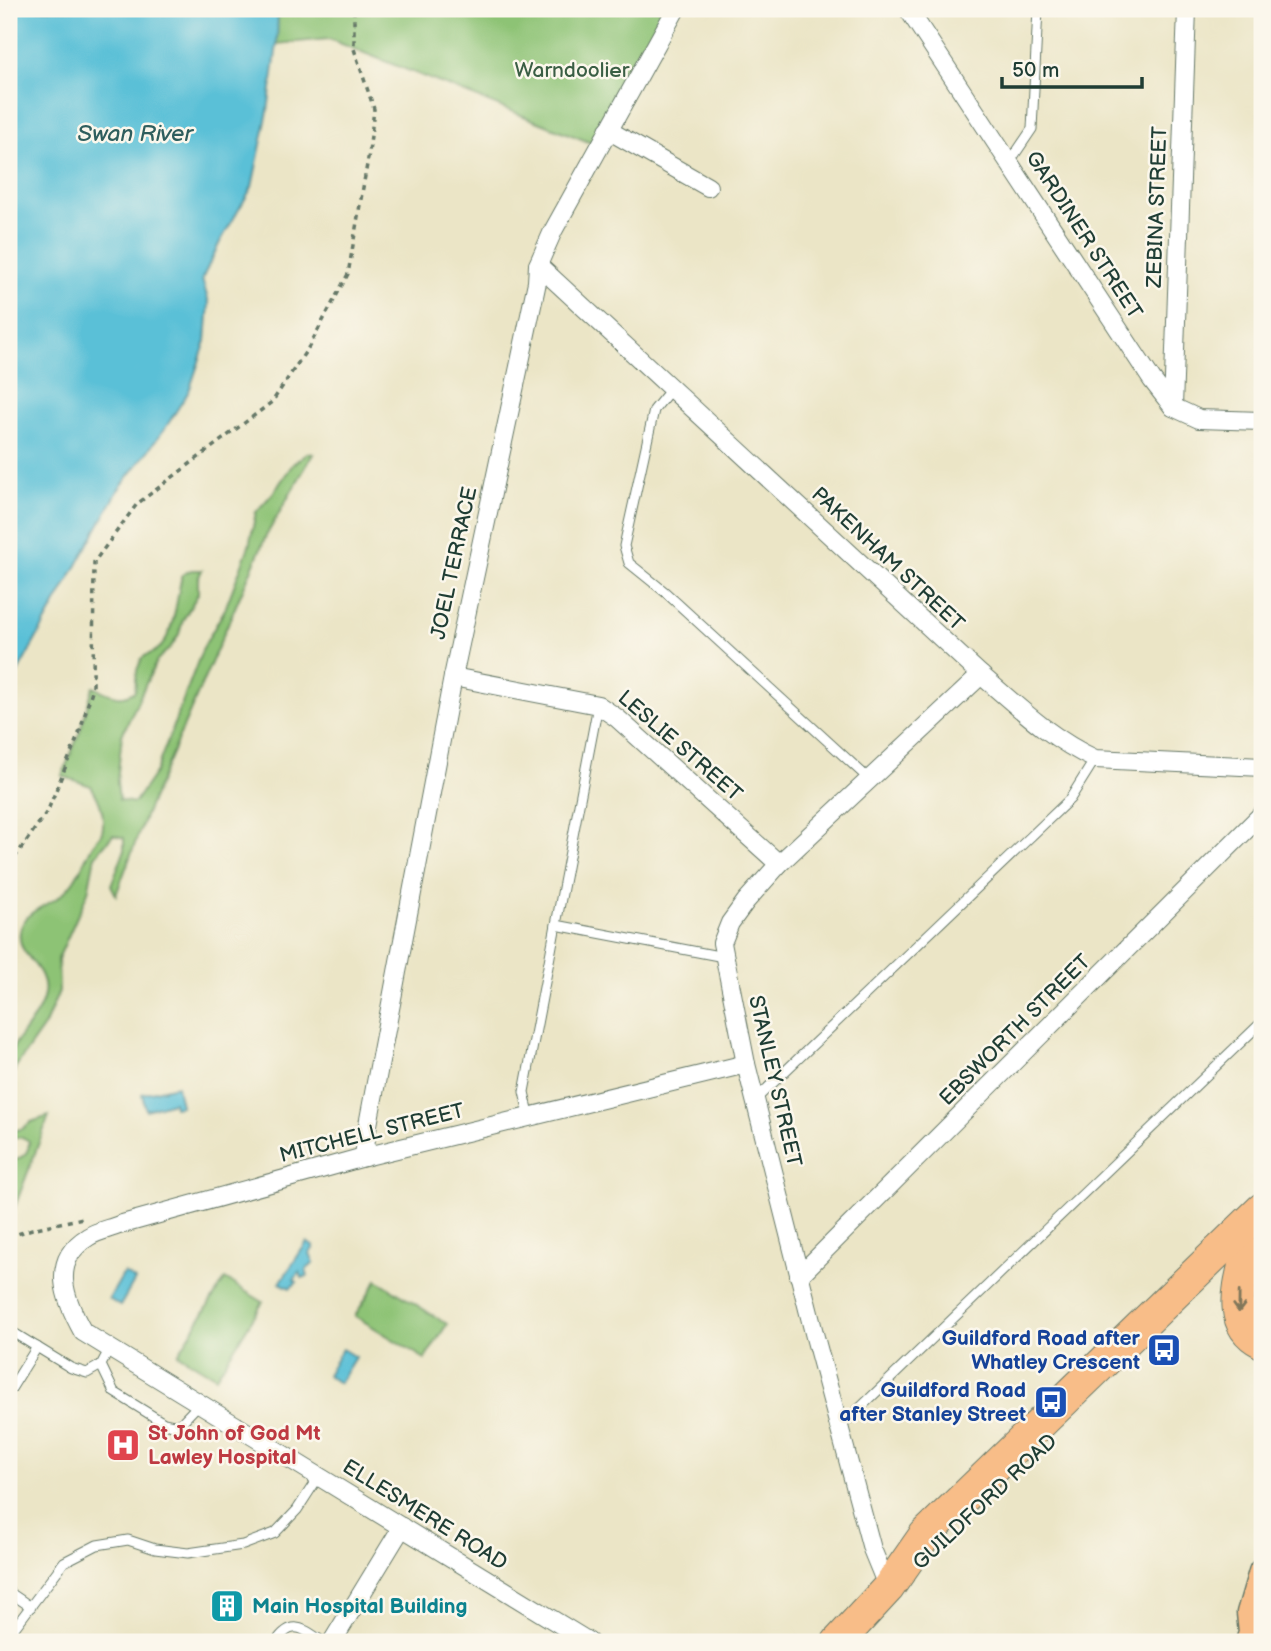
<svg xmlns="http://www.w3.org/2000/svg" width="1271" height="1651" font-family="'Balsamiq Sans',sans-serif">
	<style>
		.green { fill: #8dc375; stroke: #568054; stroke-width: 2 }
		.water { fill: #5ac0d7; stroke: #3c7e86; stroke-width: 2 }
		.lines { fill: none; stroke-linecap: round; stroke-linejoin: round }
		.lane-casing { stroke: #667867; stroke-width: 11 }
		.street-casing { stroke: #667867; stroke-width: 20 }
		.primary-casing { stroke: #667867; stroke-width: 29 }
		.highway-casing { stroke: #667867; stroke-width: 34 }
		.path { stroke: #667867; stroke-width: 3.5; stroke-dasharray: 5 5; stroke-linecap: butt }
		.lane { stroke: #fff; stroke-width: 9 }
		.street { stroke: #fff; stroke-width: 18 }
		.primary { stroke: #f8bd88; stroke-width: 26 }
		.highway { stroke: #f8bd88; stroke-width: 32 }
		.oneway { stroke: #81775a }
		.labels { text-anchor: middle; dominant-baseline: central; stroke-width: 5; stroke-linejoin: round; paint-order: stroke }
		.park-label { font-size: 21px; fill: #3a5e44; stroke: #fbf7ec }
		.street-label { font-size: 21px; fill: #1f3d34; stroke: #fbf7ec }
		.transit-label { font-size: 21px; font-weight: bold; fill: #164399; stroke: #fbf7ec; text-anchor: end }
		.health-label { font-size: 21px; font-weight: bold; fill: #be3a42; stroke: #fbf7ec; text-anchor: start }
		.culture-label { font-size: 21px; font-weight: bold; fill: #0d838f; stroke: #fbf7ec; text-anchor: start }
		.water-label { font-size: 23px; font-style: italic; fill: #2e5e5d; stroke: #fbf7ec }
	</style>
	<rect width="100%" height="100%" fill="#fbf7ec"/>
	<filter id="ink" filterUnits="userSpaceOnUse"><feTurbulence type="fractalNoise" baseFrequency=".0143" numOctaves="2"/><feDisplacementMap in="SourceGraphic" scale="14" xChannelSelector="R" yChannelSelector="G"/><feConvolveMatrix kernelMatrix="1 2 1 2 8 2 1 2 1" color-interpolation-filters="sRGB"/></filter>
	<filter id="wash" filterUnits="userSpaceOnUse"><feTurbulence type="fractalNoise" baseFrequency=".00686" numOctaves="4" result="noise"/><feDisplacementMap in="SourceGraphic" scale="28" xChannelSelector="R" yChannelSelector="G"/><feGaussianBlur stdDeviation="1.57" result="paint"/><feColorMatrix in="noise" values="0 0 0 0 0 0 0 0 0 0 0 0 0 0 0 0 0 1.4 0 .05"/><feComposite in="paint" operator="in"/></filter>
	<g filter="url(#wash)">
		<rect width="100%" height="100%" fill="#ebe5c6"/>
		<g class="green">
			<polygon points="278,9 676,9 599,146 329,39 277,44"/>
			<path d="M307 453 313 454 266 536 147 811 116 895 111 885 124 852V838L113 835 95 856 88 892 58 959 59 991 45 1025 15 1068 9 1092C9 1081 6 1064 10 1054 18 1034 41 1016 44 994 49 966 16 957 20 932 23 913 41 908 54 900 74 888 81 868 91 848 95 839 103 837 103 826 104 810 99 799 91 786L62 776 80 731 93 687C108 693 120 702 135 691L137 670 142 658C147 654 152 654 157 650 174 639 177 595 182 575L191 570H202L198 579V594L183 620 179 634 171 647 157 660 122 735 117 782 119 800 134 803 156 771 203 648 225 609 249 546 256 512 274 492 293 464Z"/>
			<path d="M49 1116 14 1209 9 1206V1157L15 1160C25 1156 29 1152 29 1141L22 1137 9 1139V1131L22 1129 31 1122Z"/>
			<polygon points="225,1279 263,1302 216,1377 178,1354"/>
			<polygon points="377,1280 447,1324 425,1359 355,1316"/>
		</g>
		<g class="water">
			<polygon points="9,9 278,9 277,44 268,111 252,187 220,242 202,279 209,303 206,341 189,391 166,427 119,489 9,688"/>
			<polygon points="177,1086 181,1106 174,1107 173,1102 146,1110 142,1094"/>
			<polygon points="307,1242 314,1247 310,1253 314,1263 306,1270 308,1276 302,1278 300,1272 294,1280 297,1282 290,1288 280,1283"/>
			<polygon points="124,1273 135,1280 120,1306 109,1299"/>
			<polygon points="342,1349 355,1357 339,1383 327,1375"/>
		</g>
	</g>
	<g filter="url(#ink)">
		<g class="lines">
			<g class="lane-casing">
				<g id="lane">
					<polyline points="1009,163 1032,129 1038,9"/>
					<polyline points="671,389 654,410 624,546 629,563 665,592 870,780"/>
					<polyline points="556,925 724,957"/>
					<polyline points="755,1100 1070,799 1095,759"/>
					<polyline points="530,1118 524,1092 598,705"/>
					<polyline points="9,1330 71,1368 87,1373 101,1365 110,1348"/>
					<polyline points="101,1365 114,1392 164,1423 178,1426 200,1403"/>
					<polyline points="9,1392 37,1347"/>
					<polyline points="839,1428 1262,1022"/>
					<polyline points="9,1592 31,1607"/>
					<polyline points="9,1635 64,1562 97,1545 128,1540 155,1549 188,1553 243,1545 275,1533 297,1510 319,1476"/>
					<path d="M276 1642C293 1617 304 1630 324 1642"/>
				</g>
			</g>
			<g class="street-casing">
				<g id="street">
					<polyline points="908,9 1152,380 1173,407 1199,419 1262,421"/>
					<polyline points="608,130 708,187"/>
					<path d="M538 265 981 675C1017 706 1051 739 1095 759L1262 767"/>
					<polyline points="1173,407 1187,9"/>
					<polyline points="453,677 598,705 617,718 779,864"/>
					<polyline points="364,1157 367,1130 453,677 537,282 538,265 553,231 676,9"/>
					<polyline points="799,1276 1262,814"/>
					<polyline points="888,1588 872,1549 815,1337 746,1064 722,943 730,923 746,901 779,864 981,675"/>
					<polyline points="332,1642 402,1527"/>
					<path d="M589 1642 83 1332C65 1300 49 1261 88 1237 97 1231 109 1229 119 1225L364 1157 746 1064"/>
				</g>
			</g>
			<g class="primary-casing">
				<polyline id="primary" points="1249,1642 1252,1633 1250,1613 1262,1572"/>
			</g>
			<g class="highway-casing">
				<g id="highway">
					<path d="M1247 1253C1240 1285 1226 1324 1262 1342"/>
					<polyline points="838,1642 888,1588 925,1535 1262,1209"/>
				</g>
			</g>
			<g class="path">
				<polyline points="9,866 48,810 80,731 93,687 94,562 137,504 272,402 310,345 348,274 369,153 374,109 354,49 354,9"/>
				<polyline points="9,1237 32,1229 83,1218"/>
			</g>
			<use href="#lane" class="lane"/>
			<use href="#street" class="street"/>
			<use href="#primary" class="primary"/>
			<use href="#highway" class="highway"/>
		</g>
		<defs><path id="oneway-shaft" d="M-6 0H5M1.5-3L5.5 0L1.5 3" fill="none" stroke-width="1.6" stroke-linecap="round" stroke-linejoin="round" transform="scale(1.75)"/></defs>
		<use class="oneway" href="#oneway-shaft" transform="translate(1239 1302) rotate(91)"/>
	</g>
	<defs>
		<g id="bus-square" transform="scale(1.75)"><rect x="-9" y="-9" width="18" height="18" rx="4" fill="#1a4fb4" stroke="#fbf7ec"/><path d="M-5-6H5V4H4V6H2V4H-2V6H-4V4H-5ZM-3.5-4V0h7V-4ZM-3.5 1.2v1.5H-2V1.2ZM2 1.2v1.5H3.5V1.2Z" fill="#fff"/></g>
		<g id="hospital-square" transform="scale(1.75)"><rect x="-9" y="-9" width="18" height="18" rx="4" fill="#e0444e" stroke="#fbf7ec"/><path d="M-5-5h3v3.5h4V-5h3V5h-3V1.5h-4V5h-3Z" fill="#fff"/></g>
		<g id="building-square" transform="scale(1.75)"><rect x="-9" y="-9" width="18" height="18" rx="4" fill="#0f9aa8" stroke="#fbf7ec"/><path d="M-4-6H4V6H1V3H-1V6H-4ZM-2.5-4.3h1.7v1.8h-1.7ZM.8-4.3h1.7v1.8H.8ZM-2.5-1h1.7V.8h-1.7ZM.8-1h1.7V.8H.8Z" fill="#fff"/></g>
	</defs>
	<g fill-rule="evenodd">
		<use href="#bus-square" x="1164" y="1350"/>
		<use href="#bus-square" x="1051" y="1402"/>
		<use href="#hospital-square" x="123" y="1445"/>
		<use href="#building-square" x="227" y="1606"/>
	</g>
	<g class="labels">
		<g class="park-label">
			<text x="572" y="70">Warndoolier</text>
		</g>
		<g class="street-label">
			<text transform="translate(1157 207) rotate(-88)">ZEBINA STREET</text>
			<text transform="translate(1084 235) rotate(57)">GARDINER STREET</text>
			<text transform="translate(888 559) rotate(43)">PAKENHAM STREET</text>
			<text transform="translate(454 563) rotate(-78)">JOEL TERRACE</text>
			<text transform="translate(680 746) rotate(41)">LESLIE STREET</text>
			<text transform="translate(1015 1030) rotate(-45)">EBSWORTH STREET</text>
			<text transform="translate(775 1081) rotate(77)">STANLEY STREET</text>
			<text transform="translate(372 1133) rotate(-14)">MITCHELL STREET</text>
			<text transform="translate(985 1502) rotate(-43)">GUILDFORD ROAD</text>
			<text transform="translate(425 1515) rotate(32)">ELLESMERE ROAD</text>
		</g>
		<g class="transit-label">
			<text x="1140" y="1338">Guildford Road after<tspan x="1140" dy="24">Whatley Crescent</tspan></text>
			<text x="1026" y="1390">Guildford Road<tspan x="1026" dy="24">after Stanley Street</tspan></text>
		</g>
		<g class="health-label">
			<text x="148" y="1433">St John of God Mt<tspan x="148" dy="24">Lawley Hospital</tspan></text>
		</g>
		<g class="culture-label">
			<text x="252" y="1606">Main Hospital Building</text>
		</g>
		<g class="water-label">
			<text x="135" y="134">Swan River</text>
		</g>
	</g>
	<rect width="1271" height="1651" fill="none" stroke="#fbf7ec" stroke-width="35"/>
	<path d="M1002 77v10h140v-10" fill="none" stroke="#1f3d34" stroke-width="3.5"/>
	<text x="1012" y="77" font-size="21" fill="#1f3d34" stroke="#fbf7ec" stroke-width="5" paint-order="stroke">50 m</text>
</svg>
